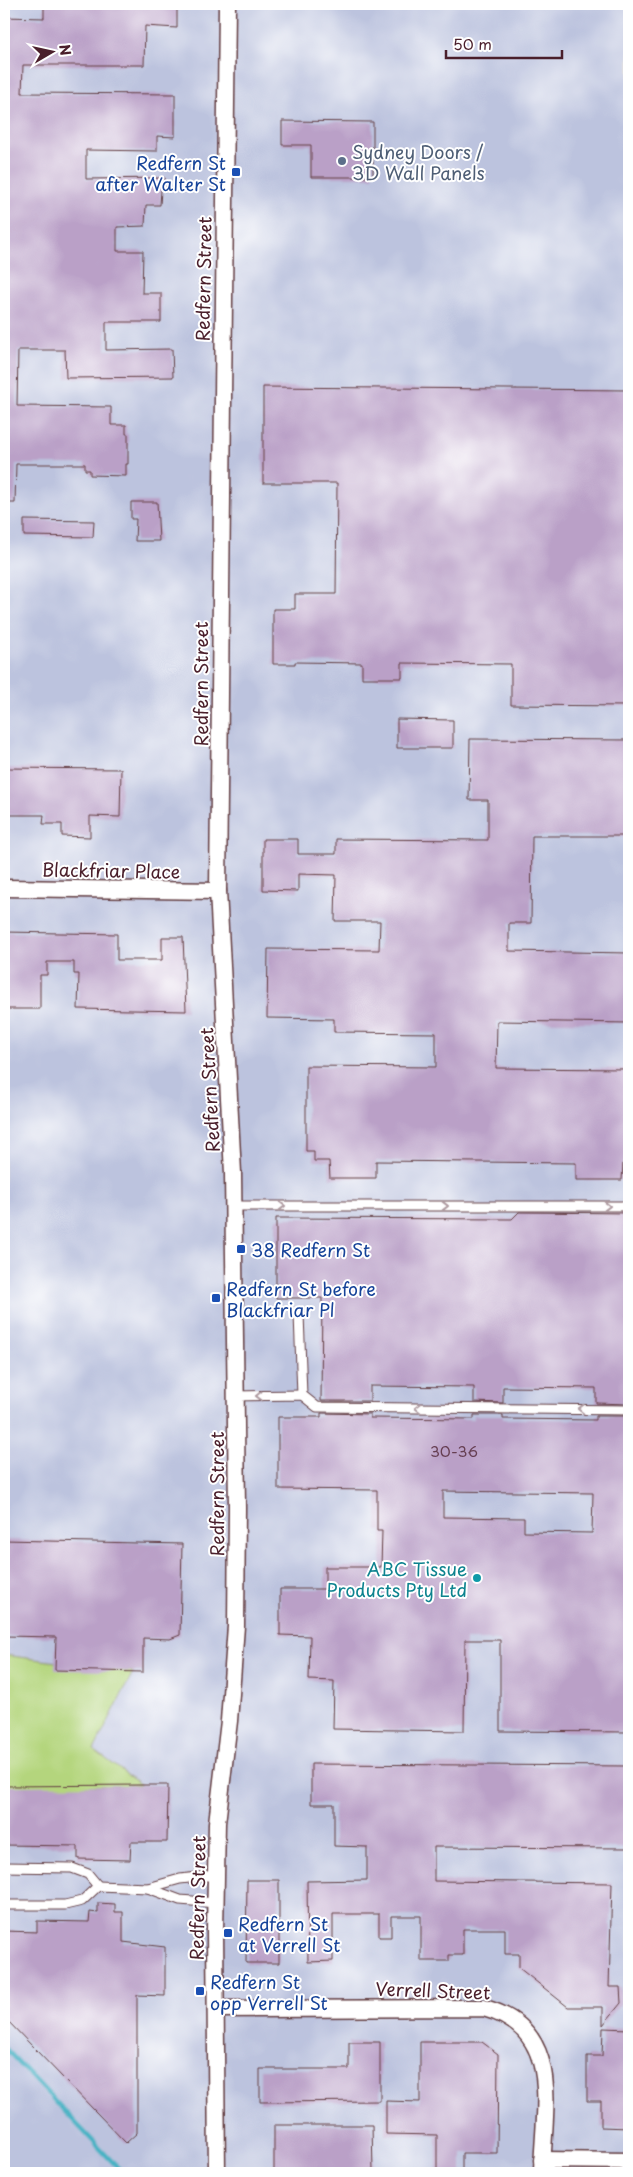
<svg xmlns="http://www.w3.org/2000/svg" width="633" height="2177" font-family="'Playpen Sans',sans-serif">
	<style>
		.industrial { fill: #bcc3de }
		.green { fill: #b4d57d; stroke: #7f7a54 }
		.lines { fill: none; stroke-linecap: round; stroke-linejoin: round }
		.stream { stroke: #46b2c4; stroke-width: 4.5 }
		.building { fill: #baa0c7; fill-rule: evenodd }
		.lane-casing { stroke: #623c41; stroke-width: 11 }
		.street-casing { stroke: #623c41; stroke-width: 19 }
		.lane { stroke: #fff; stroke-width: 9 }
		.street { stroke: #fff; stroke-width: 16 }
		.oneway { stroke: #ae9aa0 }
		.service-dot { fill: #5c6f8a; stroke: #fff; stroke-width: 2 }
		.transit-dot { fill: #1a4fb4; stroke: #fff; stroke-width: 2 }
		.culture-dot { fill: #0f9aa8; stroke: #fff; stroke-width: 2 }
		.labels { text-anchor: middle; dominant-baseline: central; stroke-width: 4; stroke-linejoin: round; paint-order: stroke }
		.number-label { font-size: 15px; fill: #663f52 }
		.service-label { font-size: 18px; fill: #4e5e75; stroke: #fff; text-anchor: start }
		.transit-label { font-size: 18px; fill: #164399; stroke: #fff; text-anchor: start }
		.street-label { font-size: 18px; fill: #4a1f2b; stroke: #fff }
		.culture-label { font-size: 18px; fill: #0d838f; stroke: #fff; text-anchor: end }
	</style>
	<rect width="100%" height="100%" fill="#fff"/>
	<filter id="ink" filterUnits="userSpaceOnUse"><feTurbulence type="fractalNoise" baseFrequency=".02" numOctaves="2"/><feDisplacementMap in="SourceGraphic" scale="10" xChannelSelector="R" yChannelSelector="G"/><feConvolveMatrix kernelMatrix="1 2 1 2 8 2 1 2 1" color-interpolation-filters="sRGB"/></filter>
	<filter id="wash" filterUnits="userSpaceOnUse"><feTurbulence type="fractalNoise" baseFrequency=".0096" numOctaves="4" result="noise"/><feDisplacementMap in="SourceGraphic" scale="20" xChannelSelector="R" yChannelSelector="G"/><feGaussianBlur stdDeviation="1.12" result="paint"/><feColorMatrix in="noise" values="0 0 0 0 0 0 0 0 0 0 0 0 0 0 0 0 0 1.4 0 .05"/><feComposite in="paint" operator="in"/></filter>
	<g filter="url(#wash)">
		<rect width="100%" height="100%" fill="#ebdfbe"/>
		<rect class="industrial" x="4" y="4" width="625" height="2169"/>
		<polygon class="green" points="4,1655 133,1672 94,1750 141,1785 4,1788"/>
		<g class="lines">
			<polyline class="stream" points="4,2047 123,2173"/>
		</g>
		<g id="blocks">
			<g class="building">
				<polygon points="44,4 177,4 177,28 145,26 144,65 23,65 22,93 175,94 175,137 157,136 157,151 86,150 86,179 165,178 165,191 161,190 160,205 146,205 145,226 117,227 117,251 143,251 142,293 161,293 161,322 106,322 106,350 172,349 173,377 66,378 65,350 18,350 17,406 111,407 111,425 126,425 126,434 128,434 128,464 126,464 126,476 90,475 90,470 85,470 85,464 16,464 15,503 4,503 4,17 44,18"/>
				<polygon points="282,121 373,122 373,177 311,177 311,145 282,145"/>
				<polygon points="263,387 629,390 629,706 511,705 511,664 402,663 402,678 362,678 362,663 295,662 295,664 273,664 273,609 295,609 295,594 336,594 337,483 263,483"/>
				<polygon points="131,502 157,502 159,541 135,541 136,519 131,519"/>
				<polygon points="24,520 94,521 93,537 24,536"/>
				<polygon points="397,719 453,720 453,748 397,748"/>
				<polygon points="470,739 629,740 629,836 532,836 531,923 509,923 509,951 629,953 629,1023 497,1021 496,1068 629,1069 629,1163 623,1163 622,1180 576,1180 576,1163 376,1161 376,1178 330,1178 329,1161 314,1161 314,1151 306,1151 306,1066 436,1067 436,1033 334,1032 334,1019 267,1018 268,949 379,950 380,921 335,921 336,875 298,874 298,891 263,890 263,839 298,839 298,854 336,854 336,839 488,840 488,800 469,800"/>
				<polygon points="4,768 121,769 120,817 90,816 90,837 62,836 62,824 43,824 44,815 4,815"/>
				<polygon points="4,932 117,934 117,960 162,960 162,937 183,937 186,1011 78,1009 79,974 74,974 74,962 47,962 47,975 40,975 40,1009 4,1009"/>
				<polygon points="519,1212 629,1213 629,1404 596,1403 596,1388 503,1387 503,1403 474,1402 474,1387 370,1386 370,1401 321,1401 322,1298 276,1298 276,1218 512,1219"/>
				<path d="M321 1413 370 1414V1418L474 1419V1415H503V1419L596 1420V1416H629V1732L500 1731V1640H465L464 1731 333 1729 334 1681 309 1680 310 1636 280 1635V1589H325V1567H381L382 1531H377V1490L278 1489V1417H321ZM443 1491 593 1493 592 1533 524 1532V1518L443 1517Z"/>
				<polygon points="4,1540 182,1544 180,1635 170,1639 143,1638 143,1672 55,1670 56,1637 4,1636"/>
				<polygon points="311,1764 629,1766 629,1848 434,1847 434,1881 612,1883 609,1987 620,1987 621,2003 603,2025 603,2007 568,2007 519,1968 519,1954 505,1954 505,1929 463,1929 463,1955 449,1955 449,1961 421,1961 421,1916 391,1916 391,1937 379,1937 379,1914 333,1914 333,1961 308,1962 307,1881 367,1880 367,1847 334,1846 334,1804 311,1804"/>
				<polygon points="141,1785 168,1785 167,1842 131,1842 130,1860 78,1859 78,1846 4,1845 4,1786"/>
				<polygon points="247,1880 279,1880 279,1963 246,1963"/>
				<polygon points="98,1903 115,1904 115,1912 123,1912 123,1942 165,1947 165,1996 137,1995 137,2133 126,2143 4,2017 4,1931 37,1932 37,1921 89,1922 90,1912 98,1913"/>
				<polygon points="603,2028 629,2029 629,2128 601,2127 601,2101 587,2101 587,2056 602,2056"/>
				<polygon points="349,2042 380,2042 380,2101 260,2102 260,2069 349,2069"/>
				<polygon points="420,2042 482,2042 498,2054 497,2153 462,2153 462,2173 437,2173 437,2135 386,2134 386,2101 420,2102"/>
				<polygon points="274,2125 372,2125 373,2172 274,2172"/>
			</g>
		</g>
	</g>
	<g filter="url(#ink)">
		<use href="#blocks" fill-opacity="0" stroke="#623c41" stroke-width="1"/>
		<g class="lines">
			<g class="lane-casing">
				<g id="lane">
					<polyline points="233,1206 629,1206"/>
					<polyline points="299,1314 302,1395"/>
					<polyline points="236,1396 302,1395 317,1407 629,1410"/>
					<polyline points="4,1867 72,1868 88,1874 98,1886"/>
					<polyline points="148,1888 180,1900 216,1903"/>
					<polyline points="4,1905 65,1905 82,1901 98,1886 148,1888 180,1879 216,1875"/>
				</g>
			</g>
			<g class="street-casing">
				<g id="street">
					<polyline points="4,888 218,891"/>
					<path d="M216 2009 484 2008C565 2030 543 2109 542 2173"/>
					<polyline points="542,2160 629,2161"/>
					<polyline points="217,2173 215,1930 217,1823 229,1721 236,1626 237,1508 233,1173 218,891 227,4"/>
				</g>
			</g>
			<use href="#lane" class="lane"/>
			<use href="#street" class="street"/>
		</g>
		<defs><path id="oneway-chevron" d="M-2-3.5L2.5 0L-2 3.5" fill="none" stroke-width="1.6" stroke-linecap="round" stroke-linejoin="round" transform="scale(1.25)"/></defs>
		<g class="oneway">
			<use href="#oneway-chevron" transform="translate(282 1206)"/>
			<use href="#oneway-chevron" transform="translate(445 1206)"/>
			<use href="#oneway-chevron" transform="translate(607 1206)"/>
			<use href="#oneway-chevron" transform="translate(259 1396) rotate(179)"/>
			<use href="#oneway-chevron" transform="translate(418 1408) rotate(-179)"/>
			<use href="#oneway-chevron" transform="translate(581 1409) rotate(-179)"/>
		</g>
	</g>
	<circle class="service-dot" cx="342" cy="161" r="5"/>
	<g class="transit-dot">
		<rect x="231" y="167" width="10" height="10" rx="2.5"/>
		<rect x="236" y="1244" width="10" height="10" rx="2.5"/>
		<rect x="211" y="1293" width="10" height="10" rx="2.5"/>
		<rect x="223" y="1928" width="10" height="10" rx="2.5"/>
		<rect x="195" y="1986" width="10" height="10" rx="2.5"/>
	</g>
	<circle class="culture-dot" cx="477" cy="1578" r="5"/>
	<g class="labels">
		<g class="number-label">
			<text x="454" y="1450">30-36</text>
		</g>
		<g class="service-label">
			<text x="352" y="151">Sydney Doors /<tspan x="352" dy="21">3D Wall Panels</tspan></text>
		</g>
		<g class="transit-label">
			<text x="226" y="162" text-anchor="end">Redfern St<tspan x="226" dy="21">after Walter St</tspan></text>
			<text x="251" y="1249">38 Redfern St</text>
			<text x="226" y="1288">Redfern St before<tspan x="226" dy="21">Blackfriar Pl</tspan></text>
			<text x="238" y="1923">Redfern St<tspan x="238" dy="21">at Verrell St</tspan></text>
			<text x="210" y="1981">Redfern St<tspan x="210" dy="21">opp Verrell St</tspan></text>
		</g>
		<g class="street-label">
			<text transform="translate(203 279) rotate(-89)">Redfern Street</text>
			<text transform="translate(200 684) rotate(-90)">Redfern Street</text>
			<text transform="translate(111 870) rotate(1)">Blackfriar Place</text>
			<text transform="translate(209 1090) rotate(-93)">Redfern Street</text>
			<text transform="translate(216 1494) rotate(-90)">Redfern Street</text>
			<text transform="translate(197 1898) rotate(-89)">Redfern Street</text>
			<text transform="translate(433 1990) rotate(2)">Verrell Street</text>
		</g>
		<g class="culture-label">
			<text x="467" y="1568">ABC Tissue<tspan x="467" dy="21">Products Pty Ltd</tspan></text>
		</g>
	</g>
	<rect width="633" height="2177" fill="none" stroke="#fff" stroke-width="20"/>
	<g transform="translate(52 52) rotate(81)" stroke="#ffffff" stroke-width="4" paint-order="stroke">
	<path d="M0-4L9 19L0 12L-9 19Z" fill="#4a1f2b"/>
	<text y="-8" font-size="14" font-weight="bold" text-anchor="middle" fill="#4a1f2b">N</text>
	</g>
	<path d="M446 50v8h116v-8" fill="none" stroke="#4a1f2b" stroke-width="2.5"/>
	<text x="453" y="50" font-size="15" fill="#4a1f2b" stroke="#ffffff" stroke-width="4" paint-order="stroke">50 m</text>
</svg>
